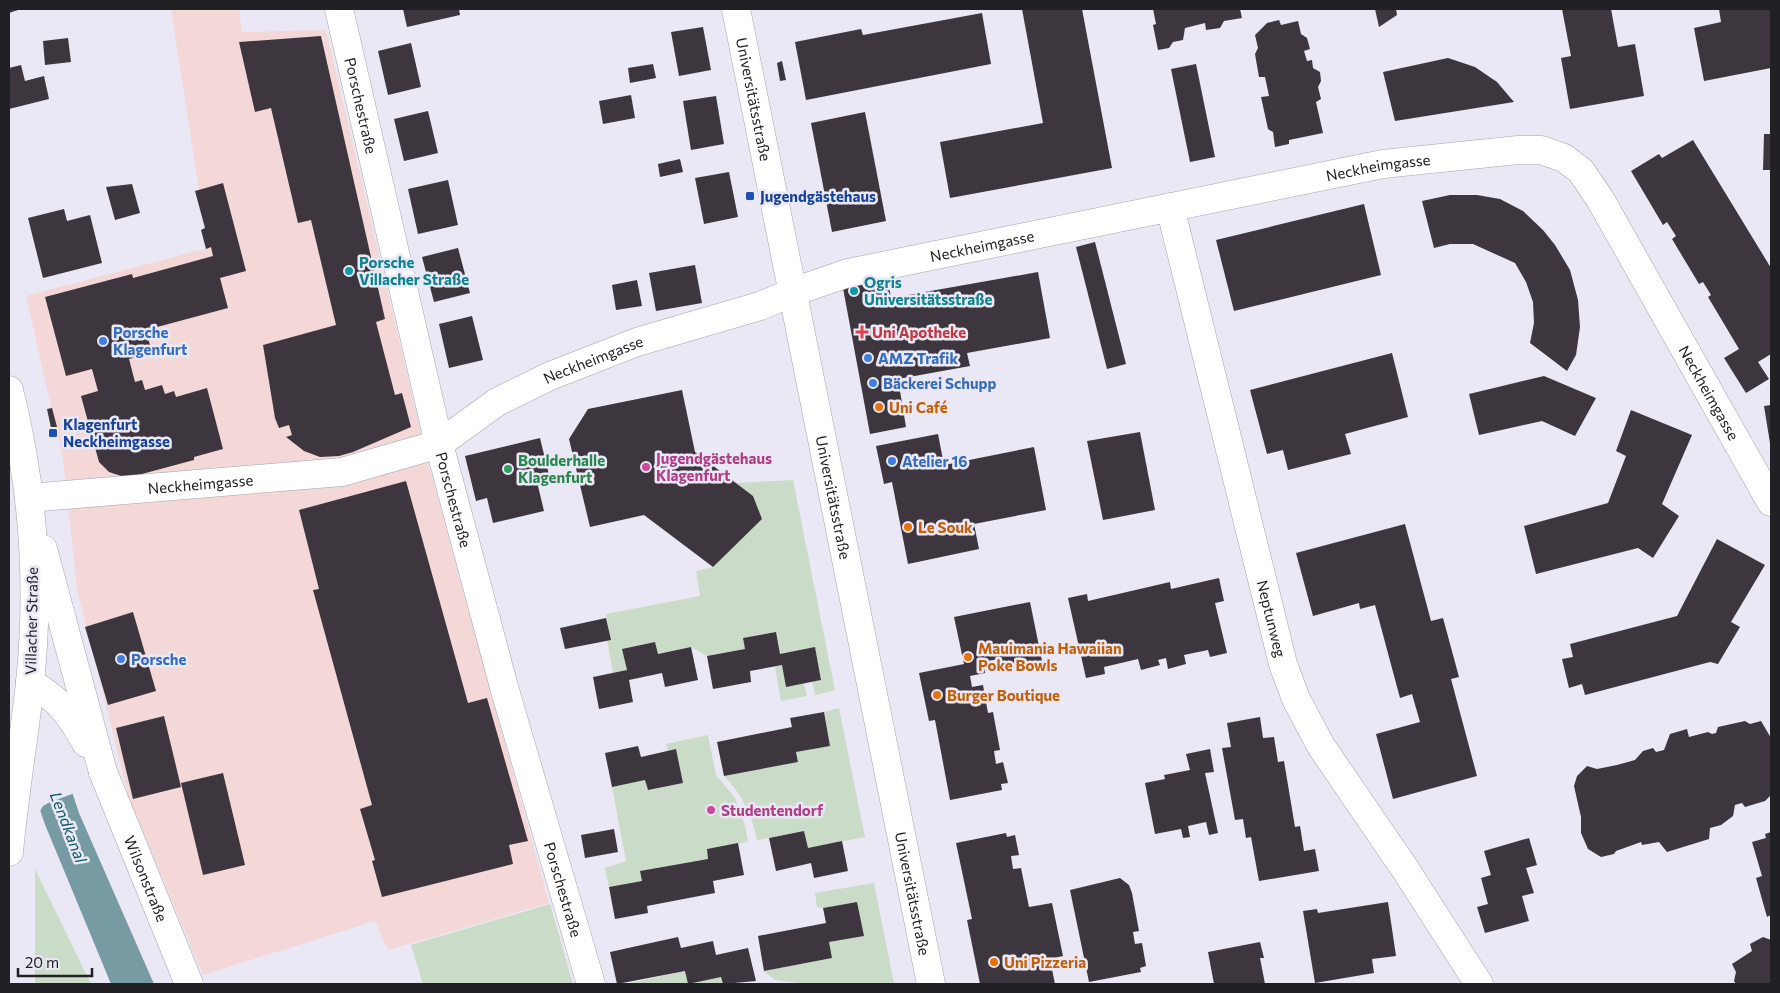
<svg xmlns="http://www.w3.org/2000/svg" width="1780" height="993" font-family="Commissioner,sans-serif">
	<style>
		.commercial { fill: #f3d8d7 }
		.green { fill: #cadbc7 }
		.water { fill: #779ba3 }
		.pier { fill: #eae8f5 }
		.building { fill: #3e363e }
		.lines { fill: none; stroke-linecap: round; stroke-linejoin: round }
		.minor-casing { stroke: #a5a3af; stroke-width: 29 }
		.primary-casing { stroke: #a5a3af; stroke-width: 29 }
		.minor { stroke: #fff; stroke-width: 28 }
		.primary { stroke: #fff; stroke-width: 28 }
		.transit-dot { fill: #1a4fb4; stroke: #eae8f5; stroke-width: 2 }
		.culture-dot { fill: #0f9aa8; stroke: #eae8f5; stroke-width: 2 }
		.health-dot { fill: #e0444e; stroke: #eae8f5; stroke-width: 2 }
		.shop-dot { fill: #3f7fe0; stroke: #eae8f5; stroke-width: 2 }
		.food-dot { fill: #e8710a; stroke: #eae8f5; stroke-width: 2 }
		.hotel-dot { fill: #d1479c; stroke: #eae8f5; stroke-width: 2 }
		.leisure-dot { fill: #2e9e5b; stroke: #eae8f5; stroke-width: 2 }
		.labels { text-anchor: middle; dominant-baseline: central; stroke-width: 5; stroke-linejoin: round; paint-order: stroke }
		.street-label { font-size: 15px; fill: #212025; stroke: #eae8f5 }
		.transit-label { font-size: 15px; font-weight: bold; fill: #164399; stroke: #eae8f5; text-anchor: start }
		.culture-label { font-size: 15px; font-weight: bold; fill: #0d838f; stroke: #eae8f5; text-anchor: start }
		.shop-label { font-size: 15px; font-weight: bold; fill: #366cbe; stroke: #eae8f5; text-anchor: start }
		.health-label { font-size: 15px; font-weight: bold; fill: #be3a42; stroke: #eae8f5; text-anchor: start }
		.food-label { font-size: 15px; font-weight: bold; fill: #c56008; stroke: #eae8f5; text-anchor: start }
		.hotel-label { font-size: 15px; font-weight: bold; fill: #b23c85; stroke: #eae8f5; text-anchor: start }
		.leisure-label { font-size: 15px; font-weight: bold; fill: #27864d; stroke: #eae8f5; text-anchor: start }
		.water-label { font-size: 16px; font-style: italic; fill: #0c5967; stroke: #eae8f5 }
	</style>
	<rect width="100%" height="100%" fill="#eae8f5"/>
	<polygon class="commercial" points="171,9 239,9 242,32 326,30 428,462 549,903 388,950 375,921 203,975 129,798 77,589 63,459 26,296 208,248"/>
	<g class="green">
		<polygon points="793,480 835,690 815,695 812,682 821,680 815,648 780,654 775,632 744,638 745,649 707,656 691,647 658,654 655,642 623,649 627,670 613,673 607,640 610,639 606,614 700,596 696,571 713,567 761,519 753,496 736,483"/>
		<polygon points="782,665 804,683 807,696 781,701 775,667"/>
		<path d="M839 708 865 837 808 848 804 831 757 840C752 815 742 794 724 776L798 762 796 752 830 746 824 712Z"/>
		<polygon points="708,735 716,775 735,798 745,826 748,842 707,849 708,859 641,871 642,881 609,887 605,868 626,861 612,787 645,780 648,790 683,783 676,750 668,751 666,744"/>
		<polygon points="35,869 91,984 35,984"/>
		<polygon points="874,883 894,984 808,984 775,980 764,971 832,958 829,942 863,936 857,902 823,908 817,907 815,893"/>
		<polygon points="550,904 573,984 423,984 411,945"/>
		<polygon points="685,971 721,977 723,984 625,984"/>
	</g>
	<polygon class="water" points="9,602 79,813 154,984 111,984 46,827 9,722"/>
	<polygon class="pier" points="9,600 75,793 50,802 43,806 39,813 9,729"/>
	<g class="building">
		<polygon points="9,9 21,9 9,13"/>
		<polygon points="403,9 459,9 460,15 407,27"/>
		<polygon points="1022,9 1082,9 1112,168 950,198 940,142 1043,123"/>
		<polygon points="1153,9 1240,9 1242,18 1224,21 1220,28 1206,30 1205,23 1185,28 1183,40 1173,42 1169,48 1158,50 1153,25 1156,24"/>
		<polygon points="1375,9 1396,9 1397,15 1379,27"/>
		<polygon points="1562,9 1611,9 1618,47 1635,44 1644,96 1570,109 1561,58 1571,56"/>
		<polygon points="1719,9 1771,10 1771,68 1704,81 1694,28 1721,22"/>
		<polygon points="982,13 991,64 806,100 795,42 861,29 863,35"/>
		<polygon points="1279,20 1281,25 1298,21 1301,34 1307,38 1310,49 1304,51 1307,61 1312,60 1313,68 1320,72 1321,81 1318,87 1321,99 1316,102 1323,133 1289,140 1289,144 1275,147 1273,132 1268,129 1261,97 1269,96 1265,77 1259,77 1255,54 1258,48 1255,35 1267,23"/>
		<polygon points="703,27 711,70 679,76 671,32"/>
		<polygon points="321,36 385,319 376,322 395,395 402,393 411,427 353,452 339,456 320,457 304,451 286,437 292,435 289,425 279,428 275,418 263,345 336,325 311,220 298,223 271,108 255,112 239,42"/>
		<polygon points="68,38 71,62 45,65 43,41"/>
		<polygon points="411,43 421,87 388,95 378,51"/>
		<polygon points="1448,58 1475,67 1497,82 1514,102 1395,121 1383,72"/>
		<polygon points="782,61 786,80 780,81 777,63"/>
		<polygon points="653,64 656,78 630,83 628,68"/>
		<polygon points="1196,64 1215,157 1190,162 1171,69"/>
		<polygon points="21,65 25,81 44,76 49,99 9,109 9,68"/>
		<polygon points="631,95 635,118 603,124 599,101"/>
		<polygon points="716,96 724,144 691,150 683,101"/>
		<polygon points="428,111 438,153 404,161 394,119"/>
		<polygon points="865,112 886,221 832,232 811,123"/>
		<polygon points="1764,134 1771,134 1771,170 1763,170"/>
		<polygon points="1693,140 1771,268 1771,354 1758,362 1769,379 1746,393 1724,358 1739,349 1708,297 1711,295 1703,282 1699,284 1672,239 1676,236 1667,222 1663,225 1631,171 1659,154 1662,158"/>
		<polygon points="680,159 683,172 660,177 658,164"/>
		<polygon points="729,172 738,217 704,224 695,178"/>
		<polygon points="448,180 458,225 418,234 408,189"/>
		<polygon points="223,183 246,271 220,278 228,308 146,330 152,353 129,359 135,382 142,380 145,390 162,385 165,394 174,391 176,397 207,388 223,449 194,457 194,460 127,478 109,472 99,462 81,396 98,391 92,369 66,376 45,297 132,274 133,278 213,256 211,247 206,249 201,230 205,228 195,191"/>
		<polygon points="132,184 140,213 115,220 106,187"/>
		<polygon points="1450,195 1477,195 1500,199 1523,211 1543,230 1555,245 1570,270 1578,300 1580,327 1576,355 1567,371 1530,343 1534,323 1533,302 1526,282 1515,263 1473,244 1450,244 1434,248 1422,201"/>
		<polygon points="1364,204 1381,275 1234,311 1216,240"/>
		<polygon points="64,209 67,221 90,215 102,263 43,278 28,218"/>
		<polygon points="1095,242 1126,364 1107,369 1076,247"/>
		<polygon points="458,248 470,293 434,302 422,257"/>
		<polygon points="695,265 702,303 656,311 649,273"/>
		<polygon points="1038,272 1050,338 967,353 970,366 898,379 906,427 870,434 843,288 888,280 891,298"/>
		<polygon points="637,280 642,306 616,310 612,285"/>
		<polygon points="472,316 483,360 449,368 439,324"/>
		<polygon points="1392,353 1408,417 1345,434 1351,454 1288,470 1283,450 1267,454 1250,390"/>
		<polygon points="1544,376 1596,398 1575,436 1542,421 1479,435 1469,394"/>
		<polygon points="682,390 695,452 753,496 762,519 713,567 644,515 590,527 569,439 588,409"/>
		<polygon points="1771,405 1771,443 1770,443 1764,406"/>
		<polygon points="52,408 57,427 51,428 47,409"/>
		<polygon points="1631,410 1692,435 1662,504 1679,516 1653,558 1638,548 1536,574 1524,526 1608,503 1626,456 1616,451"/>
		<polygon points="1140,432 1155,510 1103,520 1087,441"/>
		<polygon points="938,434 944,465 1034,447 1046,510 974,524 979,549 908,564 892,482 884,484 876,446"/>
		<polygon points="540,438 551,483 538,486 544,511 493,523 487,498 476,501 465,456"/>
		<polygon points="406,481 468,703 487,698 528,841 509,845 513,864 382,897 372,861 375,860 360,809 372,805 313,590 319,589 299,510"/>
		<polygon points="1405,524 1431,621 1443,618 1459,677 1451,679 1477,776 1393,799 1376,734 1420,722 1412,694 1400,698 1375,605 1360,609 1359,603 1313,616 1296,553"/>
		<polygon points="1717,539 1765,565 1731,622 1740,627 1718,664 1710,662 1585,695 1582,684 1569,688 1562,659 1573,657 1570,644 1677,616"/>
		<polygon points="1219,578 1224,601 1215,603 1227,653 1210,657 1208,650 1184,655 1186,664 1168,669 1166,658 1158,660 1160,665 1141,670 1138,659 1104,667 1105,674 1086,678 1068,598 1087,594 1088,601 1170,582 1171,589"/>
		<polygon points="1030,602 1042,661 1002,669 999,659 983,662 985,673 970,676 972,687 983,685 988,713 993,712 1000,750 994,751 996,764 1003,762 1008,783 1001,784 1002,790 950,800 935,720 929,721 919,673 964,664 954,617"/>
		<polygon points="133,612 156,691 108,705 85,627"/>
		<polygon points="606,618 611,640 565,649 560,628"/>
		<polygon points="776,632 780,654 815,647 821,680 786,687 782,665 750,671 751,682 713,689 707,656 745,649 743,638"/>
		<polygon points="655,642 658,654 691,647 698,680 665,687 662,673 629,680 633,702 599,709 593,677 627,670 622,649"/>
		<polygon points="824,712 830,746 796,752 798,762 724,776 717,742 792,727 790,718"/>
		<polygon points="164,716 181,787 133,799 116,728"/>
		<polygon points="1260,717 1263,738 1274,737 1278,762 1284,761 1295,827 1300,826 1304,851 1315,849 1319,871 1259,881 1251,837 1246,838 1243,819 1235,820 1222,748 1231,747 1227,723"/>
		<polygon points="1745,721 1750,724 1761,721 1771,738 1771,795 1765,801 1745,807 1742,803 1735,805 1733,816 1721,825 1710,828 1709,839 1667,852 1659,842 1642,845 1641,842 1616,851 1614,854 1601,857 1588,849 1581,833 1581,817 1574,786 1577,776 1587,766 1597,769 1617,765 1635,760 1643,751 1653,748 1656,752 1664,750 1670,734 1687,729 1689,737 1708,732 1712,734 1716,733 1718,727"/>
		<polygon points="638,746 641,757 676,749 683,783 648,790 645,780 612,787 605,753"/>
		<polygon points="1210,749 1214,772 1205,773 1218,833 1209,835 1206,822 1188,826 1190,837 1183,838 1181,829 1155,834 1145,783 1165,779 1164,775 1190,770 1186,754"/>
		<polygon points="223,773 245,865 203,875 181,783"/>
		<polygon points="614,829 618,852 585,858 581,835"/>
		<polygon points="804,831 808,848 842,841 848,871 814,878 811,863 776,871 769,838"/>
		<polygon points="1771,832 1771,915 1767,917 1756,878 1762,876 1752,842 1766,838 1765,834"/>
		<polygon points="1006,833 1007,837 1015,835 1019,855 1011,856 1013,869 1021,868 1029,907 1052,903 1063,956 1050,959 1055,984 980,984 967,920 972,919 956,843"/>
		<polygon points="1529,838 1537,865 1526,868 1534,893 1522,896 1529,921 1485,933 1477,907 1488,904 1481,878 1491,875 1484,851"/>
		<polygon points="738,843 744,875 713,881 715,893 647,906 648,913 615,919 609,887 642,881 640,871 708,859 707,849"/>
		<polygon points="1120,878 1129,885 1132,893 1139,931 1133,932 1135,944 1142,943 1146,966 1140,968 1141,972 1089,982 1070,890"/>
		<polygon points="857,902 864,936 829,942 832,958 764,971 758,936 826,923 823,908"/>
		<polygon points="1388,902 1396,956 1372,959 1374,973 1315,983 1303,911 1317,909 1318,913"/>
		<polygon points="678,937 681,948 713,941 716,955 748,948 756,981 723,984 721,977 688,984 685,971 617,984 610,952"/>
		<polygon points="1763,937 1771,940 1771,984 1736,984 1734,981 1736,972 1732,964 1752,951 1750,944"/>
		<polygon points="1260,942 1264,958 1260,958 1265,984 1214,984 1208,952"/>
	</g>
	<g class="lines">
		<g class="minor-casing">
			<g id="minor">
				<path id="s1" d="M339 9 439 444 504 687 591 984"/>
				<path id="s2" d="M736 9 931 984"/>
				<path id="s3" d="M1170 207 1283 664 1296 699 1321 746 1405 869 1479 984"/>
				<path id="s4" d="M29 498 342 472 439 444 497 402 550 376 637 342 760 306 793 292 848 273 1383 164 1518 150H1541L1564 158 1581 171 1600 199 1771 502"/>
				<path id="s5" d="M103 772 189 984"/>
			</g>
		</g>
		<g class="primary-casing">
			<g id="primary">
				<path d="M9 390C33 485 40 585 30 683 24 740 14 796 9 852"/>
				<polyline points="43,549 103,772"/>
				<path d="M30 682C60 701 69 712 86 743"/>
			</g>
		</g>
		<use href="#minor" class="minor"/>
		<use href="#primary" class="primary"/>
	</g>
	<g class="transit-dot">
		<rect x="745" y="191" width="10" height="10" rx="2.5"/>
		<rect x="48" y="428" width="10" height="10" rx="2.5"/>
	</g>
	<g class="culture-dot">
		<circle cx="349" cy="271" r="5"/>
		<circle cx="854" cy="291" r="5"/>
	</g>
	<path class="health-dot" d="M859.5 324.5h5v5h5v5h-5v5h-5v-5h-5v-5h5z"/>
	<g class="shop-dot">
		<circle cx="103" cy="341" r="5"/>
		<circle cx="868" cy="358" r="5"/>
		<circle cx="873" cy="383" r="5"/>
		<circle cx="892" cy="461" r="5"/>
		<circle cx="121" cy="659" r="5"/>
	</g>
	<g class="food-dot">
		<circle cx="879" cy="407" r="5"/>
		<circle cx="908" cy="527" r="5"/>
		<circle cx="968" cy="657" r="5"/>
		<circle cx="937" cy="695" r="5"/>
		<circle cx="994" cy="962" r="5"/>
	</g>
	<g class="hotel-dot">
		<circle cx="646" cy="467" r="5"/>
		<circle cx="711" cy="810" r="5"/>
	</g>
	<circle class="leisure-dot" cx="508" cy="469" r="5"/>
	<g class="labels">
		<g class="street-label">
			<text stroke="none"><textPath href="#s2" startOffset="92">Universitätsstraße</textPath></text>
			<text stroke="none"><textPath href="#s1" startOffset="99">Porschestraße</textPath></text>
			<text stroke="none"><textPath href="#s4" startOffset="1402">Neckheimgasse</textPath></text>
			<text stroke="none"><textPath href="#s4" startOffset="998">Neckheimgasse</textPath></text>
			<text stroke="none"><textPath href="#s4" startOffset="592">Neckheimgasse</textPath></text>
			<text stroke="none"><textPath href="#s4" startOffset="1868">Neckheimgasse</textPath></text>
			<text stroke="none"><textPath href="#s4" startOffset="172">Neckheimgasse</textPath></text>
			<text stroke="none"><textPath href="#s2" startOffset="498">Universitätsstraße</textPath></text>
			<text stroke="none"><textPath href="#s1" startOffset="504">Porschestraße</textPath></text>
			<text stroke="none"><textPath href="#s3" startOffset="424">Neptunweg</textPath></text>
			<text transform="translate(31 621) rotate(-89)">Villacher Straße</text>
			<text stroke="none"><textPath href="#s5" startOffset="115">Wilsonstraße</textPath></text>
			<text stroke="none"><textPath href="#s1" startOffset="909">Porschestraße</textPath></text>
			<text stroke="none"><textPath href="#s2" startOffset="902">Universitätsstraße</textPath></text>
		</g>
		<g class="transit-label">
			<text x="760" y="196">Jugendgästehaus</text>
			<text x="63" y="424">Klagenfurt<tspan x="63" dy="17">Neckheimgasse</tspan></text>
		</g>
		<g class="culture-label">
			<text x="359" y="262">Porsche<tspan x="359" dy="17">Villacher Straße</tspan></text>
			<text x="864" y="282">Ogris<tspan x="864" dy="17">Universitätsstraße</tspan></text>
		</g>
		<g class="shop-label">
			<text x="113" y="332">Porsche<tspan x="113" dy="17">Klagenfurt</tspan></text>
			<text x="878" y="358">AMZ Trafik</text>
			<text x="883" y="383">Bäckerei Schupp</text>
			<text x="902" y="461">Atelier 16</text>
			<text x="131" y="659">Porsche</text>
		</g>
		<g class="health-label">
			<text x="872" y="332">Uni Apotheke</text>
		</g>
		<g class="food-label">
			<text x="889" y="407">Uni Café</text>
			<text x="918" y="527">Le Souk</text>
			<text x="978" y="648">Mauimania Hawaiian<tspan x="978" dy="17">Poke Bowls</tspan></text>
			<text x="947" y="695">Burger Boutique</text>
			<text x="1004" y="962">Uni Pizzeria</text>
		</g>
		<g class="hotel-label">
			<text x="656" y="458">Jugendgästehaus<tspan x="656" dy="17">Klagenfurt</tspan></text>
			<text x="721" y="810">Studentendorf</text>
		</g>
		<g class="leisure-label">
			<text x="518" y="460">Boulderhalle<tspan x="518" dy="17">Klagenfurt</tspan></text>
		</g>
		<g class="water-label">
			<text transform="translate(69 827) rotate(69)">Lendkanal</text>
		</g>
	</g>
	<rect width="1780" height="993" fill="none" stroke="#212025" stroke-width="20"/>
	<path d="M18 968v8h74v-8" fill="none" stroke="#212025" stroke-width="2.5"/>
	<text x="25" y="968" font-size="15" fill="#212025" stroke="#eae8f5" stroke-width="4" paint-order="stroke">20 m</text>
</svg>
